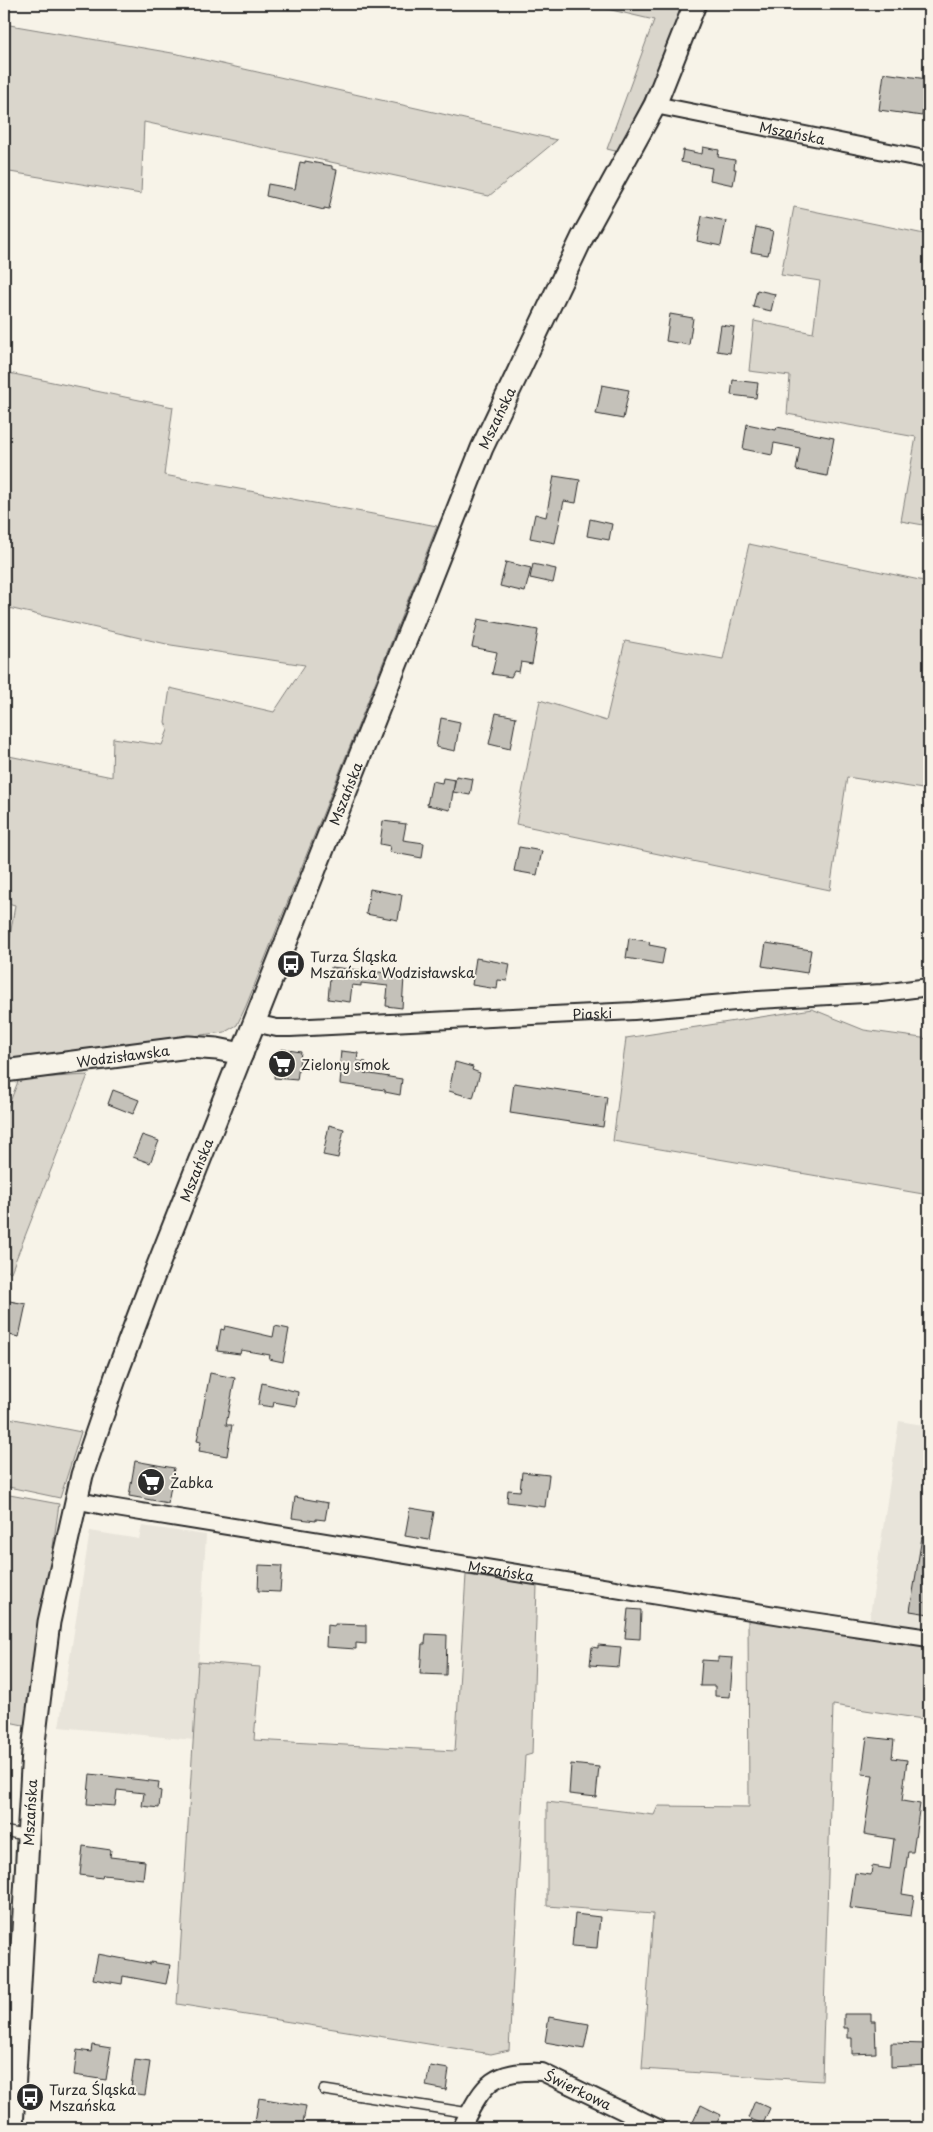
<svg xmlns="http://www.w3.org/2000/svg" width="933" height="2132" font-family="'Playpen Sans',sans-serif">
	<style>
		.built { fill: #e8e4da }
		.green { fill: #dad6cc; stroke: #82807c }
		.building { fill: #c4c1b9; stroke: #2b2b2b }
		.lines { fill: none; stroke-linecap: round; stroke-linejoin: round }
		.service-casing { stroke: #2b2b2b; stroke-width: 12 }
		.minor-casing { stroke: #2b2b2b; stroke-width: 20 }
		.tertiary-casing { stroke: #2b2b2b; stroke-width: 25 }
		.service { stroke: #f7f3e8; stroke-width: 9 }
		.minor { stroke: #f7f3e8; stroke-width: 16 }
		.tertiary { stroke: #f7f3e8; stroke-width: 21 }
		.labels { text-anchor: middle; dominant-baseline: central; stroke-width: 4; stroke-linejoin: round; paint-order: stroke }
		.street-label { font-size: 14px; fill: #2b2b2b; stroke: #f7f3e8 }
		.poi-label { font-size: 14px; fill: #2b2b2b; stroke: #f7f3e8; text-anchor: start }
	</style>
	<rect width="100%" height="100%" fill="#f7f3e8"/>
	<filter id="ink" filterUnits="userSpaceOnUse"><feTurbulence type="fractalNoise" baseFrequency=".02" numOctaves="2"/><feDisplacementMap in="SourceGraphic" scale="10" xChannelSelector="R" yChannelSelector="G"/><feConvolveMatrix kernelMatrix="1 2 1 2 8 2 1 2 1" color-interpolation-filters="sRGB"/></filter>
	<g filter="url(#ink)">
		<g class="built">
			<polygon points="899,1421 929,1426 929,1638 868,1629"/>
			<polygon points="142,1526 206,1535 194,1740 59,1727 90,1531 139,1539"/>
		</g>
		<g class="green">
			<polygon points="586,4 683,4 658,70 619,152 607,149 654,20"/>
			<polygon points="4,24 178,54 557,140 489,196 144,122 141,194 4,171"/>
			<polygon points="794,207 929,235 929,526 901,521 916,437 787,414 790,376 749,371 754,321 813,333 820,281 781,275"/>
			<polygon points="4,372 173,407 164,475 437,526 356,731 246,1006 237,1025 225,1032 4,1060 4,974 15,905 4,902 4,755 112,777 113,738 162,745 168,730 165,722 170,688 274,712 305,665 171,645 4,607"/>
			<polygon points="749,544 929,582 929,790 847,777 830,890 516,824 540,700 606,721 625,641 723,659"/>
			<polygon points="812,1009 864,1030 929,1039 929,1195 613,1141 626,1038"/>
			<polygon points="88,1075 11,1272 4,1270 4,1117 19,1079"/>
			<polygon points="4,1417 81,1432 60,1498 4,1486"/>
			<polygon points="4,1494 59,1504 28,1726 4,1721"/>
			<polygon points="466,1575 537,1585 532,1754 525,1756 509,2050 491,2054 177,2004 198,1662 260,1667 254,1740 455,1751"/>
			<polygon points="748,1618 929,1647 929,1720 833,1705 822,2081 642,2069 653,1914 547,1906 547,1802 654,1815 658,1806 749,1807"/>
		</g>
		<g class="building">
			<polygon points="884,73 927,79 922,116 879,110"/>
			<polygon points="703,147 719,150 718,157 735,160 734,169 736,169 733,185 710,180 712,168 681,162 683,150 702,154"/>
			<polygon points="305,161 332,166 332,169 337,170 329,209 324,208 324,210 266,196 268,184 295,189 300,162 305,163"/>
			<polygon points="702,216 726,221 721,246 697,241"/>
			<polygon points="756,227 773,231 768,255 751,252"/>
			<polygon points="757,290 775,294 771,311 753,307"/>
			<polygon points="670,314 693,318 689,345 666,341"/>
			<polygon points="721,325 734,327 730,353 717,351"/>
			<polygon points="733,380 758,383 756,398 731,395"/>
			<polygon points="602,385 629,390 623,419 596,414"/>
			<polygon points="747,424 776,430 777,427 834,438 827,476 796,470 800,448 774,443 772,455 743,449"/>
			<polygon points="554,476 580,480 576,503 564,501 555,543 530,538 535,514 546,517"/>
			<polygon points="590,519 612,524 609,540 587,536"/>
			<polygon points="506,562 531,568 525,592 500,586"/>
			<polygon points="533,564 556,569 553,583 530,578"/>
			<polygon points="478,619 538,630 532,664 521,662 519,672 514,671 511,677 492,674 497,652 472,647"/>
			<polygon points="496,713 516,717 510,749 489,744"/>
			<polygon points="441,718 460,722 455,751 436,747"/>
			<polygon points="456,776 473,779 470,795 453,792"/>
			<polygon points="443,778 455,780 450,810 427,805 432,781 442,783"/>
			<polygon points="383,821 406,824 403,840 424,843 422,858 389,852 390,846 380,844"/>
			<polygon points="519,847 542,851 537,875 514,871"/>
			<polygon points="370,889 402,895 398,920 366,914"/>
			<polygon points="629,938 650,942 649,945 665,948 662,964 626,958"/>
			<polygon points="766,943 811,950 807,973 762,966"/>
			<polygon points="476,958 510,964 507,981 498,980 497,989 472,985"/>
			<polygon points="331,967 397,974 397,976 404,977 402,1008 386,1006 388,986 361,983 361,986 352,985 350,1002 328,999"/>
			<polygon points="281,1049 301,1052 297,1080 274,1078 276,1057 280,1057"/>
			<polygon points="341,1051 358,1053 357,1061 366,1062 364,1073 402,1079 400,1095 385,1092 385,1090 340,1084 341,1073 339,1072"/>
			<polygon points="455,1062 473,1067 472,1070 480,1073 473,1098 449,1091"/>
			<polygon points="514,1083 607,1097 603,1127 510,1113"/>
			<polygon points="113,1090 139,1100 133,1114 108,1104"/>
			<polygon points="329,1125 344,1129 338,1158 323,1155"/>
			<polygon points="142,1135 159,1141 150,1163 133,1157"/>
			<polygon points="4,1300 26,1304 19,1337 4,1334"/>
			<polygon points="225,1326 273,1337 275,1326 289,1329 283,1362 269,1359 270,1355 241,1350 240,1354 217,1351 221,1329 224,1330"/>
			<polygon points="210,1373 235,1378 226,1425 232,1425 227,1456 199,1451 201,1442 197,1441"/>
			<polygon points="262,1383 298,1392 296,1406 274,1402 273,1407 258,1405"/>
			<polygon points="135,1461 174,1468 168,1503 129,1496"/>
			<polygon points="522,1472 549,1475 545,1507 507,1502 508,1490 520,1491"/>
			<polygon points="295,1497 328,1503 325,1520 316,1519 316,1521 292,1518"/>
			<polygon points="410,1508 434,1512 429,1540 405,1536"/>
			<polygon points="922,1537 929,1538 929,1614 910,1611"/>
			<polygon points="259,1565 282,1566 280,1592 258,1591"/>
			<polygon points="628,1609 641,1610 640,1639 625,1638"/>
			<polygon points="335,1624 366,1625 366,1644 356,1643 356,1649 326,1647 327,1625 335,1626"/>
			<polygon points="426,1634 447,1635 446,1675 420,1674 422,1644 425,1644"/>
			<polygon points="598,1645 621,1647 619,1667 590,1665 592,1647 598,1648"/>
			<polygon points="718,1657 733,1658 730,1697 715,1696 715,1686 700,1686 702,1660 718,1661"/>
			<polygon points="867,1737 894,1740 892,1758 907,1760 902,1801 920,1804 913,1852 908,1852 902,1894 914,1896 911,1916 850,1908 855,1873 871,1875 872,1866 890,1869 894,1839 864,1834 873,1775 862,1774"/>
			<polygon points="571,1764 599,1767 596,1797 569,1794"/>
			<polygon points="90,1774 159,1782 158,1790 161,1791 159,1808 142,1806 144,1793 117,1790 115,1806 87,1804"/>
			<polygon points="83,1846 111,1850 110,1857 145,1861 143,1879 103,1875 102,1878 80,1875"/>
			<polygon points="575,1914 600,1917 597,1948 572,1946"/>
			<polygon points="98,1954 150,1964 150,1962 170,1965 166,1984 123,1976 122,1984 93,1979"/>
			<polygon points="844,2014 871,2014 871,2021 875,2021 876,2053 852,2054 852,2038 848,2038 848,2028 844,2028"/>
			<polygon points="549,2017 589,2024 584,2049 545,2042"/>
			<polygon points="891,2043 927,2044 927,2065 891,2067"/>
			<polygon points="92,2045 111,2048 106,2080 74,2075 77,2050 91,2052"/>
			<polygon points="135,2060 150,2062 145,2095 130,2093"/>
			<polygon points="430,2066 449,2069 446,2090 426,2086"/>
			<polygon points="259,2098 306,2106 302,2128 254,2128"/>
			<polygon points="755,2101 770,2108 763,2124 748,2118"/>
			<polygon points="701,2105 721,2115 714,2128 700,2128 692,2124"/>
		</g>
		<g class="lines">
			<g class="service-casing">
				<g id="service">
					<polyline points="4,1831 28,1836"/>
					<polyline points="324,2090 469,2113"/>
				</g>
			</g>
			<g class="minor-casing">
				<g id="minor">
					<path id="s1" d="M655 105 929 160"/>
					<path id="s2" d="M254 1023 277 1028H290L634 1011 758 1000 882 993 929 987"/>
					<path id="s3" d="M75 1500 104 1506 806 1620 929 1638"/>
					<path id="s4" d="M461 2128C484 2085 489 2070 542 2072L658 2128"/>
				</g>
			</g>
			<g class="tertiary-casing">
				<g id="tertiary">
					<path id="s5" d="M4 1071 189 1047 217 1049 242 1054"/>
					<path id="s6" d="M12 2128 33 1750 49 1622 82 1475 117 1373 149 1288 482 448 582 238 655 105 695 4"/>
				</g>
			</g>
			<use href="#service" class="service"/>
			<use href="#minor" class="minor"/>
			<use href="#tertiary" class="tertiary"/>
		</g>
	</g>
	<defs>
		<g id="bus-disc" transform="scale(1.4375)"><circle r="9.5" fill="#2b2b2b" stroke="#f7f3e8"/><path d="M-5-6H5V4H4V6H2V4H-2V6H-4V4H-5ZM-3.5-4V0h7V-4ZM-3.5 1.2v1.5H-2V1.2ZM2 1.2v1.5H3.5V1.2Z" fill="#fff"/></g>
		<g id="supermarket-disc" transform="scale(1.4375)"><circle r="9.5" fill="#2b2b2b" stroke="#f7f3e8"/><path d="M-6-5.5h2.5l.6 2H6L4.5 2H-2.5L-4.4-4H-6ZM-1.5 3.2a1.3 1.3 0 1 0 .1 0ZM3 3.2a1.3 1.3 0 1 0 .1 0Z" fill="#fff"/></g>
	</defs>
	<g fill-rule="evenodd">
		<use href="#bus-disc" x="291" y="964"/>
		<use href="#supermarket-disc" x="282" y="1064"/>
		<use href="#supermarket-disc" x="151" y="1482"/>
		<use href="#bus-disc" x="30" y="2097"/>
	</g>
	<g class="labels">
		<g class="street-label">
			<text stroke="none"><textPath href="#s1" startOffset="140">Mszańska</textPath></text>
			<text stroke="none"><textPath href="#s6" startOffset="1794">Mszańska</textPath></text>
			<text stroke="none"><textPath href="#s6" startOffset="1389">Mszańska</textPath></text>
			<text stroke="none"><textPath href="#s2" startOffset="339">Piaski</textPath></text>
			<text stroke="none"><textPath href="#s5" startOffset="120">Wodzisławska</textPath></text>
			<text stroke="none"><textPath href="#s6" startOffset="984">Mszańska</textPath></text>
			<text stroke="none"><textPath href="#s3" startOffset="432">Mszańska</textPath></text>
			<text stroke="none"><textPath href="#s6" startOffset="316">Mszańska</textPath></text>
			<text stroke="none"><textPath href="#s4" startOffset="148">Świerkowa</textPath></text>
		</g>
		<g class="poi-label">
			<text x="310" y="956">Turza Śląska<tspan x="310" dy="16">Mszańska Wodzisławska</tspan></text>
			<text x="301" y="1064">Zielony smok</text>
			<text x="170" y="1482">Żabka</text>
			<text x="49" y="2089">Turza Śląska<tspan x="49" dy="16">Mszańska</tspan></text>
		</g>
	</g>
	<rect width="933" height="2132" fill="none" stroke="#f7f3e8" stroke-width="20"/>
	<rect x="10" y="10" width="913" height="2112" fill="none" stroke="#2b2b2b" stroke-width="2" filter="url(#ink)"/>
</svg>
